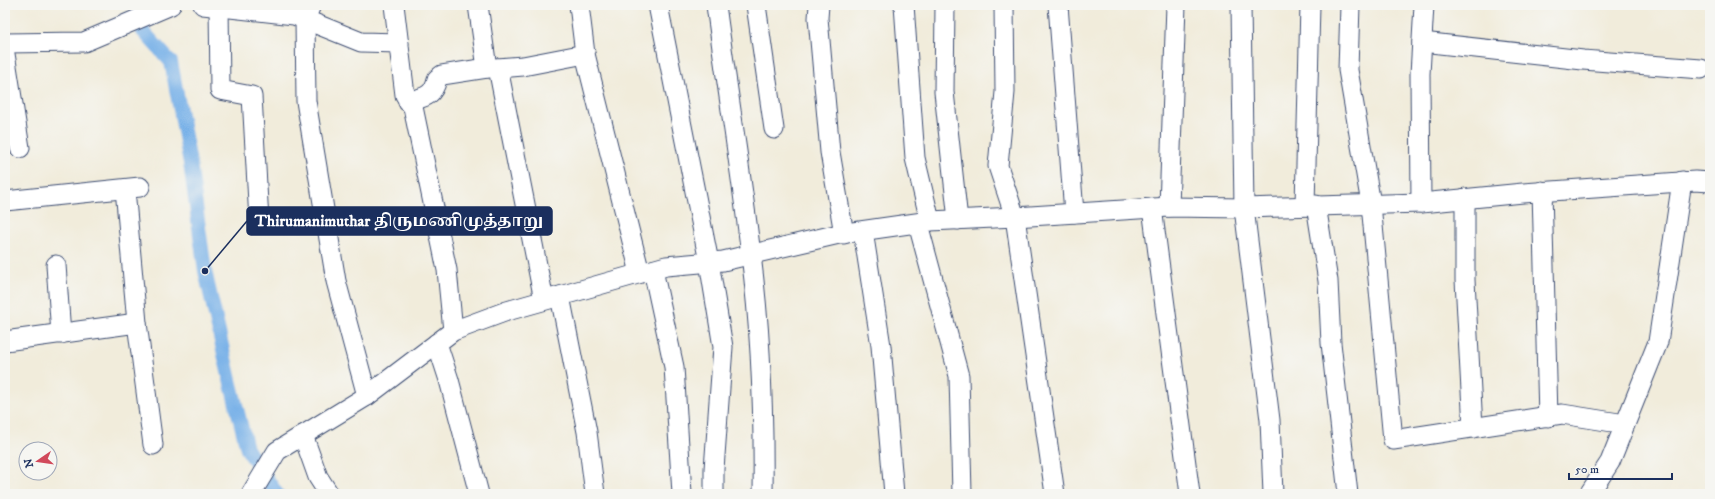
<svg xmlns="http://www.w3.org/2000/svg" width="1715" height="499" font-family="'IM FELL DW Pica','Noto Serif Tamil',serif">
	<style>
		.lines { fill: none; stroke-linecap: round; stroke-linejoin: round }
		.canal { stroke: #78b1e8; stroke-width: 14 }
		.minor-casing { stroke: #3b4b71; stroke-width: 21 }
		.minor { stroke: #fff; stroke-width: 19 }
		.leader { fill: none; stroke: #1b2f5e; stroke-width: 1.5 }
		.callout-dot { fill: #1b2f5e; stroke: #f6f6f2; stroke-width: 1.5 }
		.callout { fill: #1b2f5e; stroke: #1b2f5e; stroke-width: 1.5 }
		.callout-label { font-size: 16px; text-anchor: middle; font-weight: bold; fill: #fff }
	</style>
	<rect width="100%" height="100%" fill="#f6f6f2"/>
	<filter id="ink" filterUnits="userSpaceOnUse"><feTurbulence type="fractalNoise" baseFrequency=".025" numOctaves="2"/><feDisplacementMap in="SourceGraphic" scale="8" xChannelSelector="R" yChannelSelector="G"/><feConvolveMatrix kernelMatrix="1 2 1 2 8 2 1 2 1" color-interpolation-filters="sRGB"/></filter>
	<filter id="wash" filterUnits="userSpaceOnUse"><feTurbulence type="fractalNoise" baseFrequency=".012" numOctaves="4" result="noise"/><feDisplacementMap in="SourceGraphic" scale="16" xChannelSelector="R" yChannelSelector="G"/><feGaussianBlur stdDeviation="0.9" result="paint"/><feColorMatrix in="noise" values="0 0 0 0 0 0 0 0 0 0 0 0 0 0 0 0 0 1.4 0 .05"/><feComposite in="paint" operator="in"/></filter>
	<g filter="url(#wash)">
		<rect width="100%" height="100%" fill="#f1ecdb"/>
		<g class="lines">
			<polyline class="canal" points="142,30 171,62 190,163 205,271 229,376 247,449 277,494"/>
		</g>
	</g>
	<g filter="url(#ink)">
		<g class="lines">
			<g class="minor-casing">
				<g id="minor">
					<polyline points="203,5 294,15 361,42 399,43"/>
					<polyline points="219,5 220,90 252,96 259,221"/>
					<polyline points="311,5 305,20 306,101 336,281 367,396"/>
					<polyline points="394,5 405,95 413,107 447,270 453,331"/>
					<polyline points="478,5 487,68"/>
					<polyline points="579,5 585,54 640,273"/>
					<polyline points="658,5 709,262 723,347 714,469 714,494"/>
					<path d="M716 5C727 88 741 171 751 255 761 333 764 415 763 494"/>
					<polyline points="756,5 774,129"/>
					<polyline points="819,5 818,18 830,152 844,234"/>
					<polyline points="904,5 915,158 930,221"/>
					<polyline points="945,5 944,92 958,220"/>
					<polyline points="1004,5 1005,92 998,166 1015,217 1055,494"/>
					<polyline points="1058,5 1074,213"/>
					<polyline points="1241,5 1244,208 1270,420 1273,494"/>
					<polyline points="1350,5 1348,70 1371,204 1393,440 1562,414 1625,424"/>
					<polyline points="1422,42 1583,60 1701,69"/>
					<polyline points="5,43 84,42 171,5"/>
					<polyline points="5,54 20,148"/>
					<polyline points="498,68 523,66 585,54"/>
					<path d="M408 102C424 97 433 97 437 79L442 75 487 68H498L544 300"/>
					<polyline points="125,189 137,323 153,445"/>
					<polyline points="1542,191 1548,417"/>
					<polyline points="1465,198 1465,280 1473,428"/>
					<polyline points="5,201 140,187"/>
					<polyline points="1421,203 1420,74 1424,5"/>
					<polyline points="1305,205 1310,5"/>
					<polyline points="1316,205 1328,281 1331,343 1348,494"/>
					<polyline points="1169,207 1176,5"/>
					<polyline points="1152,208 1190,494"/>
					<polyline points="918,224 959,376 962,494"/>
					<polyline points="863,231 881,346 894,494"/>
					<polyline points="56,265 61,334"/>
					<polyline points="653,270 674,367 682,494"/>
					<polyline points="560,296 587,432 595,494"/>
					<polyline points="5,341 137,323"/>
					<polyline points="437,343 449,380 479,494"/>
					<polyline points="303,435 318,477 329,494"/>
					<polyline points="251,494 277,451 367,396 453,331 507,311 666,266 723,261 839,234 930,221 1015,217 1169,207 1244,208 1421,203 1523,193 1695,181 1710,182"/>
					<polyline points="1589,494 1610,462 1658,342 1682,181"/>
				</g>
			</g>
			<use href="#minor" class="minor"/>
		</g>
	</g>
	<path class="leader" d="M205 271L247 221"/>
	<circle class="callout-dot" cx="205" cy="271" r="4"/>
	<rect class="callout" x="247" y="207" width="305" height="28" rx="4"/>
	<g class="callout-label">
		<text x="399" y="226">Thirumanimuthar திருமணிமுத்தாறு</text>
	</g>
	<rect width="1715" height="499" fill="none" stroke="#f6f6f2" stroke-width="20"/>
	<g transform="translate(38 461) rotate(257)"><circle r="19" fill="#f6f6f2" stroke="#9ea6b7"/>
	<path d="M0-3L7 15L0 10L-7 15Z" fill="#d1495b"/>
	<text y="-6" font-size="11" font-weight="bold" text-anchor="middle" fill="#1b2f5e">N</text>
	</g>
	<path d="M1569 473v6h103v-6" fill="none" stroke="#1b2f5e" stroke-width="2"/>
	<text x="1575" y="473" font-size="12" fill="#1b2f5e" stroke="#f6f6f2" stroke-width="3" paint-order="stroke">50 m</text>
</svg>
